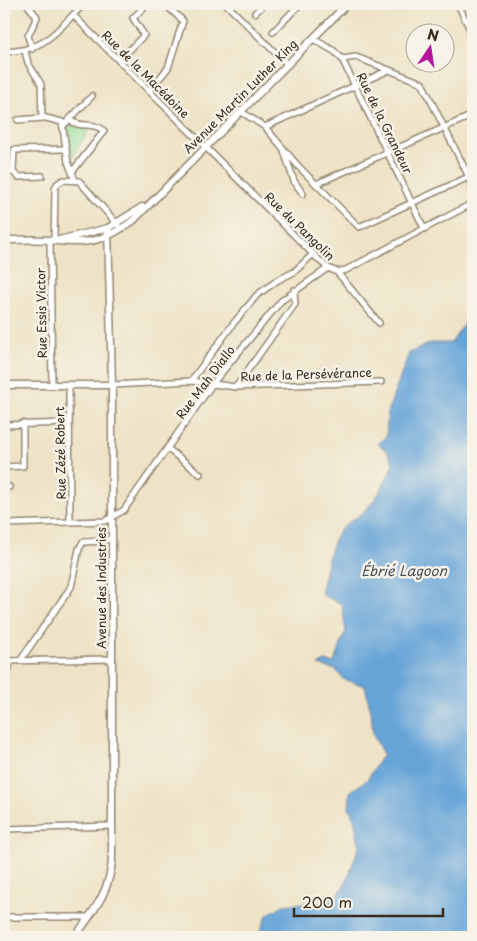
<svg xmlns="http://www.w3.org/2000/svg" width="477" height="941" font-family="'Playpen Sans',sans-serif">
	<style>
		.green { fill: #93db96; stroke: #67825a }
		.water { fill: #66a4d8; stroke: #50677b }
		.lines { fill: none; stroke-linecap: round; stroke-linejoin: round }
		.minor-casing { stroke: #948672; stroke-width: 8 }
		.tertiary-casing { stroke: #948672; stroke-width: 9 }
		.minor { stroke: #fff; stroke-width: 5 }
		.tertiary { stroke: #fff; stroke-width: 6 }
		.labels { text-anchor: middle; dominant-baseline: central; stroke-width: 5; stroke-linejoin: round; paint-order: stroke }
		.street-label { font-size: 12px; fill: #3b2a1e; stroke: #f7f3e8 }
		.water-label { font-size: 14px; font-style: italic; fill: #4a555f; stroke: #f7f3e8 }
	</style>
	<rect width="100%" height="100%" fill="#f7f3e8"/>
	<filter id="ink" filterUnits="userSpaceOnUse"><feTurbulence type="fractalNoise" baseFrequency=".02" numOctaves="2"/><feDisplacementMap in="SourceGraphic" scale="10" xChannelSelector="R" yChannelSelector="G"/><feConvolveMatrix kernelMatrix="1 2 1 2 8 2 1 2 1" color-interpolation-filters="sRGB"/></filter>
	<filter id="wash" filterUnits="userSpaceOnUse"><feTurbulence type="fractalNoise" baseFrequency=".0096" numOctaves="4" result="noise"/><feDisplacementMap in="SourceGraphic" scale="20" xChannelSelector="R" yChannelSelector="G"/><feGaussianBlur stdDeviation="1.12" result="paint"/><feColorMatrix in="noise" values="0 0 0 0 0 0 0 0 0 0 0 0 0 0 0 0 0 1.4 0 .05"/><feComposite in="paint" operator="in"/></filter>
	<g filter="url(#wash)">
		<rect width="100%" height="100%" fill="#eee3c6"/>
		<polygon class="green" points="64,124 89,129 69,162"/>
		<path class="water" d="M473 311V937H257L267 915 283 905 302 903 319 905 339 894 348 878 359 846 354 817 349 808 350 792 367 780 383 754 373 735 371 712 365 686 343 679 336 670 318 665 325 661 333 663C341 653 339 642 346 632L342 604 322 595 321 589C326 572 328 549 337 534 343 525 349 522 357 517 373 506 388 481 393 463L388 452 378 444 386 436 388 410 409 353 431 343H451Z"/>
	</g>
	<g filter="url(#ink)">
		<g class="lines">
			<g class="minor-casing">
				<g id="minor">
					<polyline points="27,4 37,17 28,36 32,49"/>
					<polyline points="226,4 287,64"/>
					<polyline points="458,4 473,36"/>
					<polyline points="4,8 7,4"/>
					<polyline points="255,13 264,4"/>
					<polyline points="73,15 319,260 328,268 337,272 379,323"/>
					<polyline points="273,32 300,4"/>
					<polyline points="313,39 334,51 342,59 424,228"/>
					<polyline points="25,51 28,63 41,84 42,117 62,122 68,162 75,180"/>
					<path d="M4 52C46 51 56 31 84 4"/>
					<polyline points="342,59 356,57 422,83 469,177 473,193"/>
					<polyline points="119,61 144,35 133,18 147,4"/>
					<polyline points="149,91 168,68 183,21 165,4"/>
					<polyline points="240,111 265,127 299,167 359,227 473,175"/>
					<polyline points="18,120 43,118"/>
					<path d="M70 120C80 129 94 121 104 131L72 172"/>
					<polyline points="63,126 92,96"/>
					<polyline points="265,127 389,70"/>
					<polyline points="284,151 294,181 303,194"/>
					<polyline points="4,172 13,172 14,150 66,149"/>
					<polyline points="13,172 18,177 42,176"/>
					<polyline points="316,184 473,115"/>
					<polyline points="50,241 52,385"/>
					<polyline points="54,241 55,189 57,184 63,180 79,181 118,225"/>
					<polyline points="337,272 346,270 473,203"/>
					<polyline points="191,381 233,324 257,295 278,280 294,272 313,254"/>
					<polyline points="69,385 70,521"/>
					<polyline points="112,385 191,381 236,387 381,382"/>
					<polyline points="236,387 295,304 294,290"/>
					<polyline points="4,425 69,423"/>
					<polyline points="168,449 200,474"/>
					<polyline points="4,467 23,466 23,423"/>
					<polyline points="4,488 9,487"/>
					<polyline points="4,524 105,521 124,510 213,383 281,301 328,268"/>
					<polyline points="4,661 112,659"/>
					<polyline points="20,661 71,587 79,549 83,542 105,541 111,538"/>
					<polyline points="4,685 11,661"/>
					<polyline points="4,829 112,826"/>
					<polyline points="4,917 89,917"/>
				</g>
			</g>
			<g class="tertiary-casing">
				<g id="tertiary">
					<path d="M4 240C21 240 41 238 58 241 90 245 108 239 134 220L347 4"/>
					<polyline points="59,240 108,228 142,207"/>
					<polyline points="4,385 112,385"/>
					<path d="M75 937C93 911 109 894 112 861V385L108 228"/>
				</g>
			</g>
			<use href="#minor" class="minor"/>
			<use href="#tertiary" class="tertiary"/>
		</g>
	</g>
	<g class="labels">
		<g class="street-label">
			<text transform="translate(146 74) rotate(45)">Rue de la Macédoine</text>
			<text transform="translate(240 96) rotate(-45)">Avenue Martin Luther King</text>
			<text transform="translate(385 123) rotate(64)">Rue de la Grandeur</text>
			<text transform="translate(300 226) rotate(44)">Rue du Pangolin</text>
			<text transform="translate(41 313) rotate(-91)">Rue Essis Victor</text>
			<text transform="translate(306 374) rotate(-2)">Rue de la Persévérance</text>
			<text transform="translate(205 382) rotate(-53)">Rue Mah Diallo</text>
			<text transform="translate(60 453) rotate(-91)">Rue Zézé Robert</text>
			<text transform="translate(101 588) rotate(-90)">Avenue des Industries</text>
		</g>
		<g class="water-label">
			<text x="404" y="570">Ébrié Lagoon</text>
		</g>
	</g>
	<rect width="477" height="941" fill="none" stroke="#f7f3e8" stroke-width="20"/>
	<g transform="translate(430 48) rotate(13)"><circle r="24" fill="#f7f3e8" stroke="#aca397"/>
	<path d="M0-4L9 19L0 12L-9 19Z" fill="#b5179e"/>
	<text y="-8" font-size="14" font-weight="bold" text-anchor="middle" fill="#3b2a1e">N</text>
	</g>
	<path d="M294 908v8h149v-8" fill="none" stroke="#3b2a1e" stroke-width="2.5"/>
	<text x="302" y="908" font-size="15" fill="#3b2a1e" stroke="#f7f3e8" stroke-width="4" paint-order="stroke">200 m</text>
</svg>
